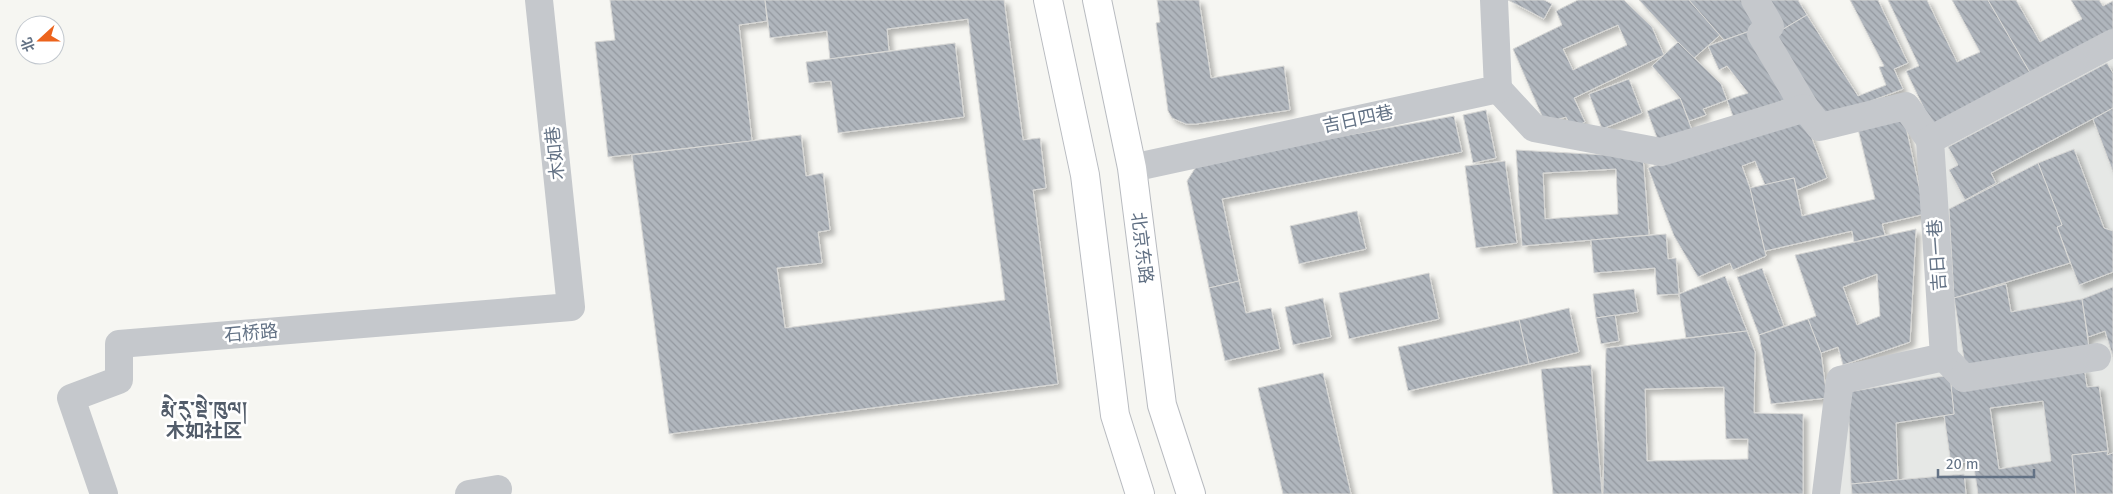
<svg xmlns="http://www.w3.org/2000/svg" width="2113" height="494" font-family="'Fira Sans','Noto Sans SC','Noto Serif Tibetan',sans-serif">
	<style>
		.built { fill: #e6e8e6 }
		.building { fill: url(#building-back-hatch); stroke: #d7d7d5; fill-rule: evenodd; filter: url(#shadow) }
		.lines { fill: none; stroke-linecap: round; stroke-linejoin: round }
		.major-casing { stroke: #b8bbc0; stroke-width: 30 }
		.minor { stroke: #c5c8cc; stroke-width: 28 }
		.major { stroke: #fff; stroke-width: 28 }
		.labels { text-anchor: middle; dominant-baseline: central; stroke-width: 5; stroke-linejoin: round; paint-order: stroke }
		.street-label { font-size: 18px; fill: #637285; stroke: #fff }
		.neighbourhood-label { font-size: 19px; font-weight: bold; fill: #525c6a; stroke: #fff }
	</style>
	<defs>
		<pattern id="building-back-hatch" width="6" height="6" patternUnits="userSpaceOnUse" patternTransform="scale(1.25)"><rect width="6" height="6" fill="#b0b6bd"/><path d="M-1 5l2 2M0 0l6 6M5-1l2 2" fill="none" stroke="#93989f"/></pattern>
		<filter id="shadow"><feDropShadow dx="4.5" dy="4.5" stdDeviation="2.5" flood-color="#0004"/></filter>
	</defs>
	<rect width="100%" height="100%" fill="#f6f6f2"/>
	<polygon class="built" points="2113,43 2113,494 1839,494 1840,380 1944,357 1930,140"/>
	<g class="building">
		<polygon points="610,0 765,0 767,21 739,25 752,141 608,157 595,42 615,40"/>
		<polygon points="765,0 1004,0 1023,140 1040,138 1046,188 1033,190 1058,384 669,434 632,155 801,135 806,176 823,173 830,230 818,232 822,263 777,268 785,328 1005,300 968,19 887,29 889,51 830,59 827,31 770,38"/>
		<polygon points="1157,0 1199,0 1211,78 1284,66 1290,110 1196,124 1186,124 1172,118 1168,111 1156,23 1160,22"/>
		<polygon points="1508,0 1544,0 1552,4 1544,19"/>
		<path d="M1578 0H1624L1652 27 1664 55 1574 98 1585 122 1572 128 1566 117 1545 123 1513 49 1562 25 1556 11ZM1618 25 1627 45 1573 70 1563 49Z"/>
		<polygon points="1639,0 1689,0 1720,35 1693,59"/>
		<polygon points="1689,0 1749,0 1763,20 1750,31 1724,40"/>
		<polygon points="1762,0 1798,0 1807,15 1780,31"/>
		<polygon points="1850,0 1878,0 1908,63 1894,69 1903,89 1825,118 1774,37 1780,31 1807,15 1858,96 1886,85 1879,67 1884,66"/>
		<polygon points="1888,0 1927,0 1957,62 1980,52 1952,0 1988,0 2032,76 1932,125 1906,71 1919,66"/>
		<polygon points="1988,0 2016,0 2040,42 2082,19 2071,0 2099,0 2103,6 2113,1 2113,33 2032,76"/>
		<polygon points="1750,31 1792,97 1734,119 1727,100 1748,93 1727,66 1719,70 1708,46"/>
		<polygon points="1678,42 1721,84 1727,100 1703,109 1706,115 1689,121 1680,98 1652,66"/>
		<polygon points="955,43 964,117 838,133 831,81 809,83 806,62"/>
		<polygon points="2107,63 2113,73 2113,108 1991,173 1996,183 1965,200 1949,170 1958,165 1948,147"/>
		<polygon points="1629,79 1642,113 1602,129 1589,94"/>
		<polygon points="1680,98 1693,133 1660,146 1647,111"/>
		<polygon points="2113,108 2113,172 2093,119"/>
		<polygon points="1486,110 1496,158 1473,163 1463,115"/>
		<polygon points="1803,115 1827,178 1797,190 1794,178 1765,185 1755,161 1742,166 1750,188 1766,256 1733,270 1730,263 1698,277 1674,236 1648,168"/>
		<polygon points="1454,116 1462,152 1222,199 1239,281 1209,288 1187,181 1199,162"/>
		<polygon points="1904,118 1925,214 1882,224 1885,235 1854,242 1852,231 1765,251 1750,188 1794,178 1802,216 1875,199 1858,129"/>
		<polygon points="2074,149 2104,228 2113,231 2113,272 2079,285 2057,227 2062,225 2038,163"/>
		<path d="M1516 150 1643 157 1649 235 1522 246ZM1616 169 1618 214 1545 219 1543 173Z"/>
		<polygon points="1505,161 1517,243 1476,248 1465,166"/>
		<polygon points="2038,163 2062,225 2057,227 2070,263 1954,298 1949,209"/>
		<polygon points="1357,211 1366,249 1299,264 1290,226"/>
		<path d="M1916 229 1910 342 1843 365 1838 347 1821 353 1808 319 1816 316 1795 255ZM1877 274 1880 316 1857 325 1843 287Z"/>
		<polygon points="1666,234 1668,259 1676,258 1679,294 1657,295 1655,268 1594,273 1591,240"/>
		<polygon points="1762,268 1784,326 1759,335 1737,277"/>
		<polygon points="1429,273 1439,319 1349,339 1339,293"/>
		<polygon points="1725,276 1747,331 1686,338 1679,294"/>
		<polygon points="1239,281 1246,313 1271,308 1280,349 1225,361 1209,288"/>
		<polygon points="2006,284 2011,312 2082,299 2089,348 1966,371 1954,298"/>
		<polygon points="2113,287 2113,357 2105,331 2088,337 2082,299"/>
		<polygon points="1634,289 1638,312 1596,318 1593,294"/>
		<polygon points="1323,298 1331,337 1293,345 1285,307"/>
		<polygon points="1569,308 1579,352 1529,364 1519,320"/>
		<polygon points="1615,315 1619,341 1601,344 1596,318"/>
		<polygon points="1808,319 1821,353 1827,398 1771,404 1759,335"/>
		<polygon points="1519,320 1529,364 1408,391 1398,347"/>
		<path d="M1747 331 1755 352 1754 413 1803 414V494H1603L1606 348ZM1724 387 1726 439H1748V459L1647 461 1645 389Z"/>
		<polygon points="1591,365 1602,494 1553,494 1541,369"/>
		<path d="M2084 368 2087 387 2099 386 2108 451 2072 455 2076 494H1978L1973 461 1951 464 1944 415 1954 414 1951 386ZM2043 401 2051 461 1999 469 1990 408Z"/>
		<polygon points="1323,373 1351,494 1283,494 1258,388"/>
		<polygon points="1950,375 1954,414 1896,423 1898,480 1851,484 1848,392"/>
		<polygon points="2108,451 2107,455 2113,453 2113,494 2076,494 2072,455"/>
		<polygon points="1964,474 1966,494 1852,494 1851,484"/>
	</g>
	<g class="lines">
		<g class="major-casing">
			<g id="major">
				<polyline points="1048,0 1085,175 1115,415 1140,494"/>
				<polyline points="1097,0 1132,168 1162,405 1191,494"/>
			</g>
		</g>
		<g class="minor">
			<polyline points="1755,0 1770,26 1761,34 1805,108"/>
			<polyline points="1498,89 1534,128 1661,152 1805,108 1820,127 1906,106 1930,140"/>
			<polyline points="1132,168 1498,89 1494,0"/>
			<polyline points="1944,357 1964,378 2097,357"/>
			<polyline points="104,494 71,398 119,380 119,344 571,307 539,0"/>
			<polyline points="469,494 498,489"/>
			<polyline points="1826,494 1840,380 1944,357 1930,140 2113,43"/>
		</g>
		<use href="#major" class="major"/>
	</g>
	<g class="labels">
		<g class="street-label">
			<text transform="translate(1358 119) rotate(-12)">吉日四巷</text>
			<text transform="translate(555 153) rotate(-96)">木如巷</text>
			<text transform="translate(1142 248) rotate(83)">北京东路</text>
			<text transform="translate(1937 255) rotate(-94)">吉日一巷</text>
			<text transform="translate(251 333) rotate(-5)">石桥路</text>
		</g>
		<g class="neighbourhood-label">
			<text x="204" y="408">རྨེ་རུ་སྡེ་ཁུལ།<tspan x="204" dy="22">木如社区</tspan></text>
		</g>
	</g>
	<g transform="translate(40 40) rotate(249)"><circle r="24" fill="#ffffff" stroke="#c1c7ce"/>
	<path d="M0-4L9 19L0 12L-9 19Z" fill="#ec631c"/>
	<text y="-8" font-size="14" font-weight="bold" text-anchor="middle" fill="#637285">北</text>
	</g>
	<path d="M1938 469v8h96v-8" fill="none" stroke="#637285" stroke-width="2.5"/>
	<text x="1946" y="469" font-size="15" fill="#637285" stroke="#ffffff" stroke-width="4" paint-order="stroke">20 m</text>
</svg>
